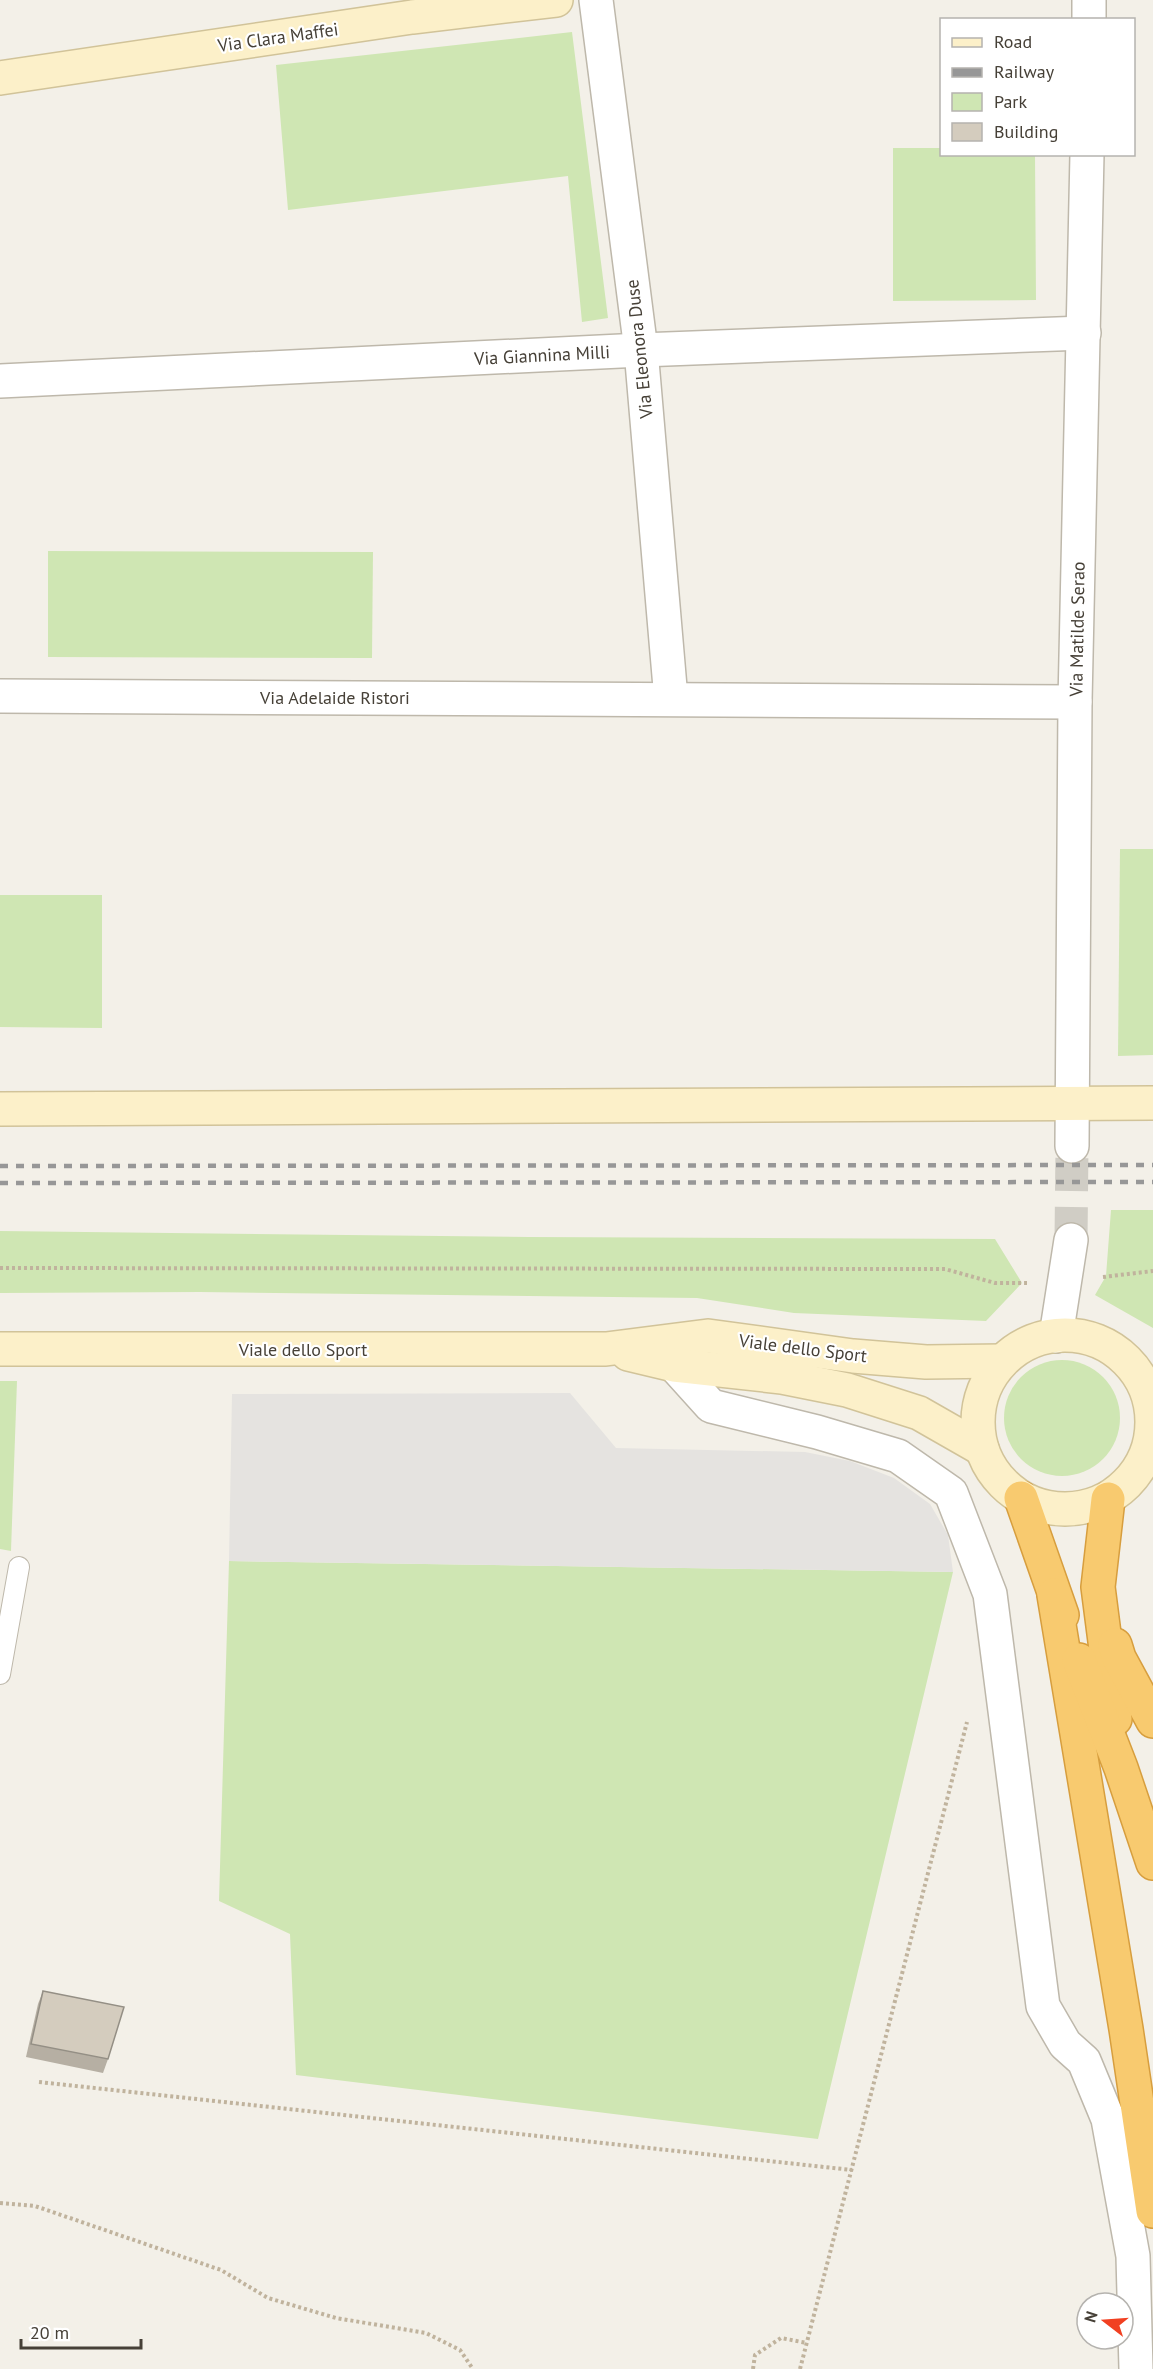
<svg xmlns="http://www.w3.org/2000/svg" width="1153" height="2369" font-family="'PT Sans',sans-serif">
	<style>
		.green { fill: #cfe6b3 }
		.parking { fill: #e5e3e0 }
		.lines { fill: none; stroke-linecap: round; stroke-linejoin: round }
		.street-tunnel { stroke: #d0cdc5; stroke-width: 33; stroke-dasharray: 33 16; stroke-linecap: butt }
		.lane-casing { stroke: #beb8ab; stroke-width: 22 }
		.street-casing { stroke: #beb8ab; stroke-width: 36 }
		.secondary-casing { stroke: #d1c399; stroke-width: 36 }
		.highway-casing { stroke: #d79e3e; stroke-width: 36 }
		.path { stroke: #c0b39d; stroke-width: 4; stroke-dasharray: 3 3; stroke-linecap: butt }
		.lane { stroke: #fff; stroke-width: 20 }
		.street { stroke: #fff; stroke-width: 33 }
		.secondary { stroke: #fcf0c9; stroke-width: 33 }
		.highway { stroke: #f8ca6f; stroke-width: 33 }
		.rail { stroke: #979797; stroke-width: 4.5; stroke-dasharray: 8 8; stroke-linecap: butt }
		.wall { fill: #b6afa3 }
		.building { fill: #d4ccbe; stroke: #948f85; stroke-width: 1.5 }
		.labels { text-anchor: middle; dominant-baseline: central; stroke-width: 4.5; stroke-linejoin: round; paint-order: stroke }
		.street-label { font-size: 18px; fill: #464037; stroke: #fff }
	</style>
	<rect width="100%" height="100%" fill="#f3f0e8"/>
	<g class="green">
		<polygon points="572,32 608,318 582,322 568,176 288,210 276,65"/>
		<polygon points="893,148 941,148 942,154 1035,155 1036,300 893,301"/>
		<polygon points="48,551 373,552 372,658 48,657"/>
		<polygon points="1120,849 1153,849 1153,1055 1118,1056"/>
		<polygon points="0,895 102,895 102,1028 0,1027"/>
		<polygon points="1111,1210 1153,1210 1153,1328 1095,1295 1106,1276"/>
		<polygon points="0,1231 529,1237 995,1239 1022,1283 986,1321 794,1313 697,1298 200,1292 0,1293"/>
		<circle cx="1062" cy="1418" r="58"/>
		<polygon points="0,1381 17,1381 11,1551 0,1549"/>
		<polygon points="229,1561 953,1572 818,2139 296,2075 290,1934 219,1901"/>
	</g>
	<polygon class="parking" points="570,1393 616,1448 805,1452 850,1461 894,1478 930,1504 948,1535 953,1572 229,1561 232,1394"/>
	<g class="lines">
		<polyline class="street-tunnel" points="1071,1240 1072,1146"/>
		<g class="lane-casing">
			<polyline id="lane" points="0,1674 19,1567"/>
		</g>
		<g class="street-casing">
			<g id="street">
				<polyline points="596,0 641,350 671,699"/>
				<polyline points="1089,20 1089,0"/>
				<polyline points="0,381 641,350 1084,333"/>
				<polyline points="0,696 1075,702"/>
				<polyline points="1072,1146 1075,702 1087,154"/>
				<polyline points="1056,1336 1071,1240"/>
				<polyline points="674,1365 711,1406 817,1432 898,1456 951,1493 990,1594 1043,2006 1065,2044 1084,2061 1108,2119 1133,2256 1136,2369"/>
			</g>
		</g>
		<g class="secondary-casing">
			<g id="secondary">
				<polyline points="0,78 412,17 556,0"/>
				<polyline points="0,1109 1153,1103"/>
				<circle cx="1065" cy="1422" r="87"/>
				<polyline points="0,1349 606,1349 708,1336 853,1356 926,1362 1002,1361"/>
				<polyline points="628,1354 674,1365 782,1377 847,1390 919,1413 982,1449"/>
			</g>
		</g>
		<g class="highway-casing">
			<g id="highway">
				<polyline points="1021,1498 1062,1615"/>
				<polyline points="1108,1499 1098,1587 1115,1719"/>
				<polyline points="1054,1595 1126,2029 1153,2211"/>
				<polyline points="1115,1645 1119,1658 1153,1721"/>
				<polyline points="1079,1660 1121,1768 1153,1863"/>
			</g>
		</g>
		<g class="path">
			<polyline points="0,1268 945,1269 995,1283 1027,1283"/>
			<polyline points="1103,1277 1153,1271"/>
			<polyline points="39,2082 852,2170"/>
			<polyline points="0,2203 35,2206 221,2270 268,2298 336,2318 426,2333 460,2350 473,2369"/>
			<polyline points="753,2369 755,2355 781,2338 807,2343"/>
			<polyline points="800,2369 967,1722"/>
		</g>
		<use href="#lane" class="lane"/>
		<use href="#street" class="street"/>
		<use href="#secondary" class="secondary"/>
		<use href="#highway" class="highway"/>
		<g class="rail">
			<polyline points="0,1166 1153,1165"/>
			<polyline points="0,1183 1153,1182"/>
		</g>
	</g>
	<polygon class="wall" points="43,1991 108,2059 103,2073 26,2057 38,2004"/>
	<polygon class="building" points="43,1991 124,2007 108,2059 31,2044"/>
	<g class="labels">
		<g class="street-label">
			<text transform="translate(278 37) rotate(-8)">Via Clara Maffei</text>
			<text transform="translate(639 349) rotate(-96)">Via Eleonora Duse</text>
			<text transform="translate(542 355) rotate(-3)">Via Giannina Milli</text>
			<text transform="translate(1077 629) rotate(-89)">Via Matilde Serao</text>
			<text x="335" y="697">Via Adelaide Ristori</text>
			<text transform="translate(803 1348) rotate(7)">Viale dello Sport</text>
			<text x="303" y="1349">Viale dello Sport</text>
		</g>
	</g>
	<rect x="940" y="18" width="195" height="138" fill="#ffffff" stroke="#b5b3af" stroke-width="1.5"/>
	<rect x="952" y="38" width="30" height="9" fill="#fcf0c9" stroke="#b5b3af" stroke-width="1.5"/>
	<text x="994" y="48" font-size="18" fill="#464037">Road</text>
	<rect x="952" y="68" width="30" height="9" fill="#979797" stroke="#b5b3af" stroke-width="1.5"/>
	<text x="994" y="78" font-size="18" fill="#464037">Railway</text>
	<rect x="952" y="93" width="30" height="18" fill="#cfe6b3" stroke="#b5b3af" stroke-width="1.5"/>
	<text x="994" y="108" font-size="18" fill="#464037">Park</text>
	<rect x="952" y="123" width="30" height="18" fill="#d4ccbe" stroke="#b5b3af" stroke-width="1.5"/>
	<text x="994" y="138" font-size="18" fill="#464037">Building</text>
	<g transform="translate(1105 2321) rotate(287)"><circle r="28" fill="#ffffff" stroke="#b5b3af" stroke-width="1.5"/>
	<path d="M0-4.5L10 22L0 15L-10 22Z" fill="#f14021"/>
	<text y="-9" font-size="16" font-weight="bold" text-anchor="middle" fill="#464037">N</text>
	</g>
	<path d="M21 2339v9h120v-9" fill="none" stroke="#464037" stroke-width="3"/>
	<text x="30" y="2339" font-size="18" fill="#464037" stroke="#ffffff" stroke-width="4.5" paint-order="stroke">20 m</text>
</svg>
